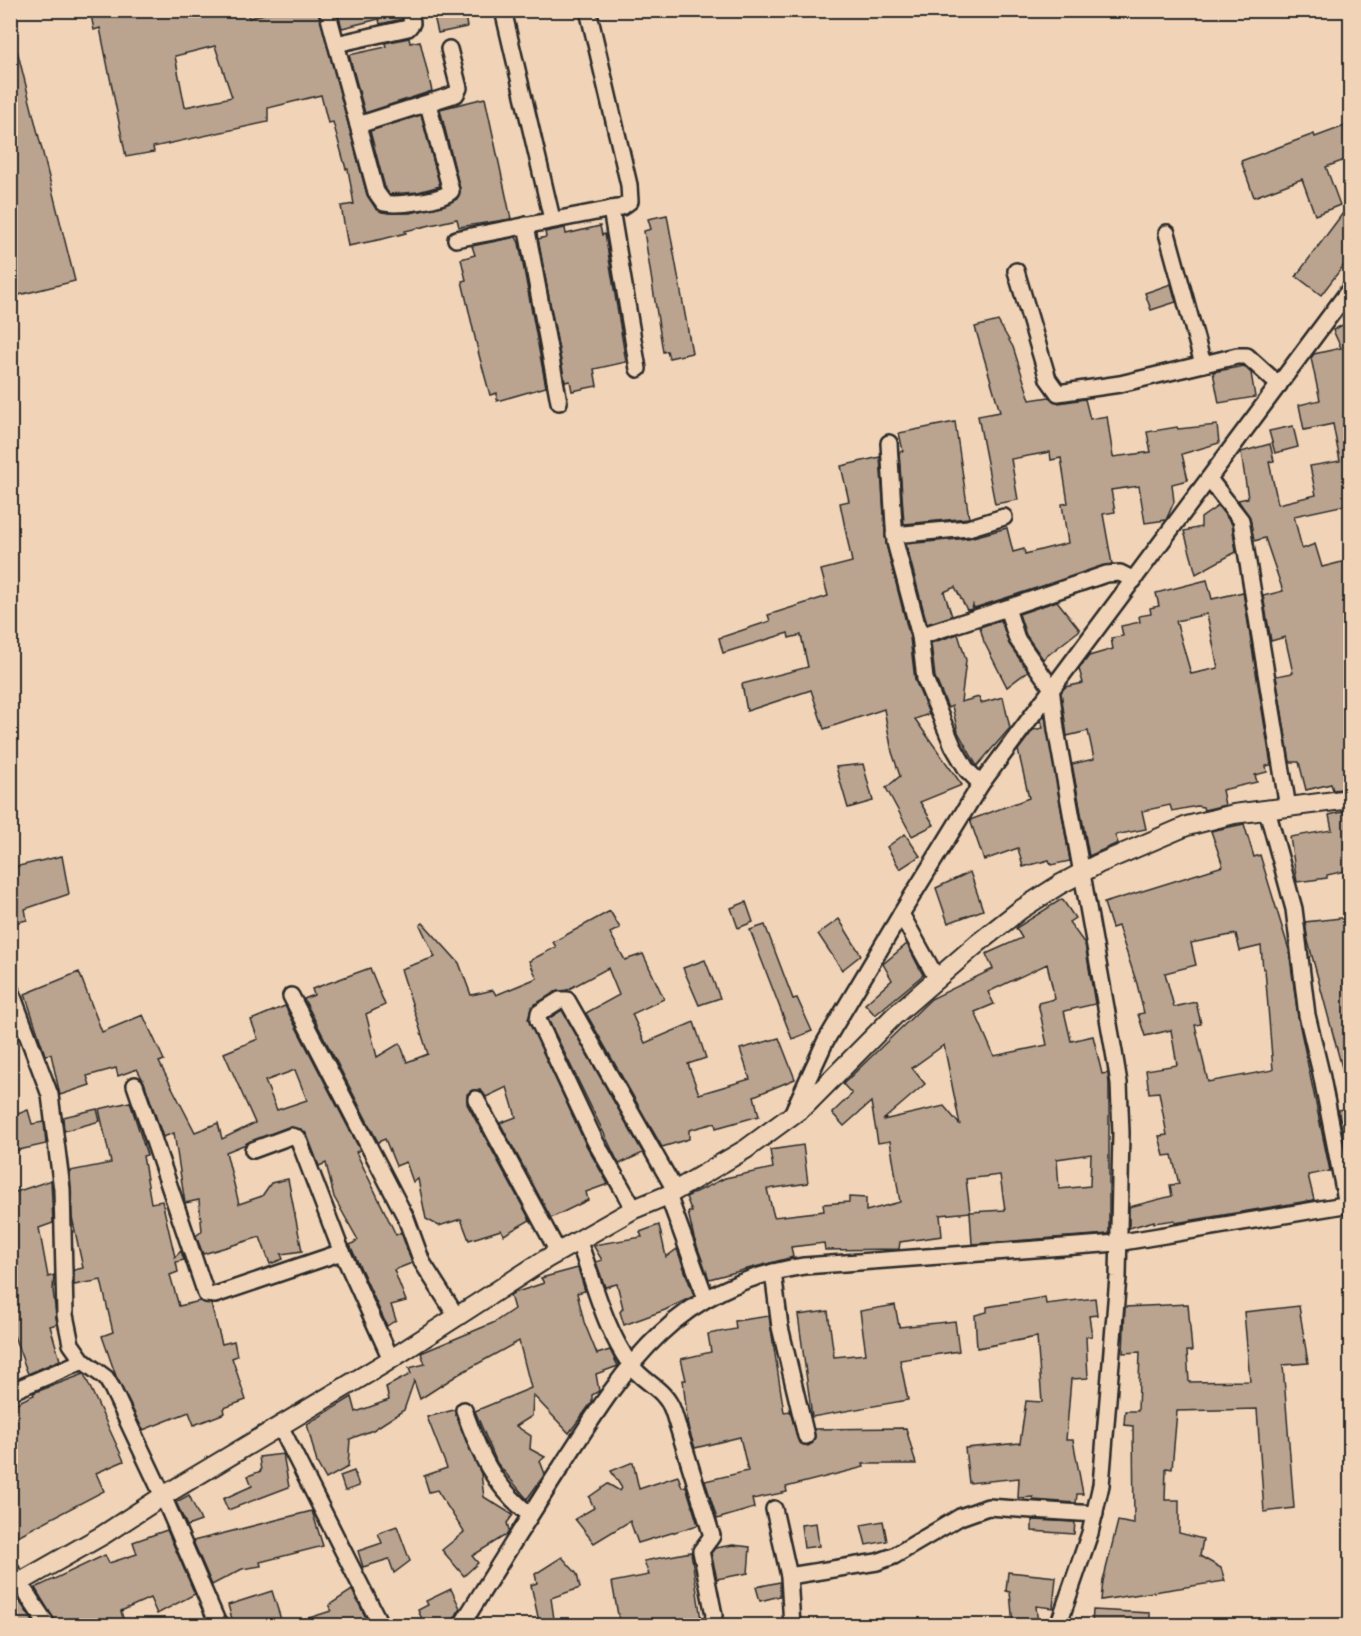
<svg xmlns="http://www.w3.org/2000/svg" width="1361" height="1636" font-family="Itim,sans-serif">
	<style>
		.building { fill: #baa490; stroke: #2b2b2b; stroke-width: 1.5; fill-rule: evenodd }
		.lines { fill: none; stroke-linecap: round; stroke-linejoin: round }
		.minor-casing { stroke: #2b2b2b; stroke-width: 20 }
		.tertiary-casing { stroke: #2b2b2b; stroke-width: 22 }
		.minor { stroke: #f1d4b7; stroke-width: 15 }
		.tertiary { stroke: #f1d4b7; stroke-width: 18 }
	</style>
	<rect width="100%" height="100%" fill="#f1d4b7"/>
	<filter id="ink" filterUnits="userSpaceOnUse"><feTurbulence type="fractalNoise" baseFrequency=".0167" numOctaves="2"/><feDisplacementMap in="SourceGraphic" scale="12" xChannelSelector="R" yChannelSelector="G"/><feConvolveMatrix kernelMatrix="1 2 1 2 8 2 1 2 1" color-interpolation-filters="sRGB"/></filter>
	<g filter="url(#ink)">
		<g class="building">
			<path d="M90 10H247L249 18 279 10H318L367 195 376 209 389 213H410L442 206 457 199 460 189 440 109 485 98 511 219 459 227 457 219 405 231 406 233 383 239 348 246 341 206 354 204 348 169H346L333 122 328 123 321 95 268 108V122L153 147 154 152 126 157 100 28 94 30ZM215 46 232 97 185 107 175 56Z"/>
			<polygon points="337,10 400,10 402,19 380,24 379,19 342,28"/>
			<polygon points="457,10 464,10 467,27 438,33 434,16"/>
			<polygon points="409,38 410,43 420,41 432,91 365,113 349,55 386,47 385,43"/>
			<polygon points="10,46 16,46 75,281 19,295 10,260"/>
			<polygon points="421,115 440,186 418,192 389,194 385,188 370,131"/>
			<polygon points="1350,124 1350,158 1326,167 1340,205 1315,215 1302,179 1254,197 1241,161 1314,134 1315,137"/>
			<polygon points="1350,209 1350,257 1321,295 1296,276 1343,213 1344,217"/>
			<polygon points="667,215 692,353 669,358 667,351 663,352 644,231 651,229 648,219"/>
			<polygon points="600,226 602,235 605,234 626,362 594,369 597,386 572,391 570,381 565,382 538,239 546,237 545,232 565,228 566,234"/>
			<polygon points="516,237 519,243 546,387 497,401 497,393 490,395 479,355 462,281 466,280 461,259 475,255 472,246"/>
			<polygon points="1171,284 1176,302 1151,310 1145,293"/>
			<polygon points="998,321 1013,347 1030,400 1049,397 1059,403 1085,399 1090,419 1107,416 1113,457 1151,452 1147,432 1177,427 1178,429 1217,425 1219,443 1182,454 1188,480 1172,484 1174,502 1166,520 1145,523 1139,486 1111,490 1115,512 1103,514 1112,564 974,608 973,605 972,609 967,610 955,587 944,592 952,616 927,624 906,544 969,538 1007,528 1013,552 1024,549 1025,554 1068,543 1062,504 1068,503 1061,458 1051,460 1050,452 1011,459 1018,500 995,504 978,416 1000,412 975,327"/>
			<polygon points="1350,321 1350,477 1348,478 1350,504 1294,516 1302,549 1315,544 1322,567 1350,560 1350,788 1333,790 1331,784 1306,790 1299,762 1290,762 1276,676 1293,673 1285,637 1271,641 1263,596 1283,591 1265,538 1254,541 1250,518 1238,500 1248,498 1241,452 1270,444 1274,461 1269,462 1278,504 1316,495 1310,466 1340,461 1333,424 1304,430 1299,405 1320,400 1311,358 1314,354 1341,348 1333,330"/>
			<polygon points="1244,366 1251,373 1255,397 1219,403 1213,372"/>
			<polygon points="955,422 969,518 904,524 899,452 903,451 899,433"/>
			<polygon points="1293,426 1298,447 1275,453 1269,431"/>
			<polygon points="880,457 886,544 910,638 915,680 929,714 915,719 962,785 920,802 934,825 912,836 886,788 900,776 892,752 884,709 824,729 811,690 747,711 742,684 808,667 801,635 789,638 788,633 723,653 719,638 770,621 768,615 828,596 821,570 852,562 840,503 849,501 841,466"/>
			<polygon points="1218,506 1232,524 1236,552 1196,574 1184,531 1201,527 1201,518"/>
			<path d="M1207 580 1212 599 1243 592 1271 765 1266 766 1267 772 1255 775 1257 782 1222 790 1225 805 1204 810 1203 807 1197 806 1172 811 1170 805 1142 811 1146 829 1115 835 1118 843 1089 856 1072 764 1094 759 1088 731 1067 736 1061 692 1065 687 1083 683 1079 669 1089 656 1113 649 1111 638 1123 636 1121 626 1140 622 1139 616 1151 614 1150 608 1159 606 1156 593ZM1207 614 1218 668 1191 674 1176 621Z"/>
			<polygon points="1057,601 1080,630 1043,659 1026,635 1019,614"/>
			<polygon points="1001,620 1009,644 1028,671 1007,687 984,642 980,627"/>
			<polygon points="958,634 966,660 961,702 979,697 981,703 1003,697 1010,728 977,766 958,732 952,706 948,708 935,677 931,643"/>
			<polygon points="1045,715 1070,861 1051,865 1049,860 1023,867 1018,848 984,860 970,820 1029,798 1018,750 1033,730 1043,728 1041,720"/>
			<polygon points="863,764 873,801 848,808 836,767"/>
			<polygon points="1350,810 1350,870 1327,875 1327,878 1297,882 1290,837 1332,830 1329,815"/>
			<path d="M1244 824 1254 857 1260 855 1289 950 1298 1017 1330 1171 1308 1175 1314 1200 1175 1223V1220L1154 1223V1221L1129 1228V1207L1172 1196 1170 1185 1179 1184 1172 1155 1164 1156 1159 1136 1167 1135 1159 1092 1149 1093 1146 1070 1177 1065 1171 1030 1145 1036 1138 1014 1144 1013 1137 984 1118 926 1112 928 1104 903 1223 866 1211 831ZM1236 934 1240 951 1261 946 1263 969H1265L1273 1070 1208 1082 1195 1025 1201 1024 1196 1002 1174 1007 1165 973 1196 965 1191 943Z"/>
			<polygon points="905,834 920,856 900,869 887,847"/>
			<polygon points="62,856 69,894 25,909 27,920 10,924 10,868"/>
			<polygon points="970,872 983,910 948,923 936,888"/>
			<path d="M1062 899 1075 918 1069 922 1085 944 1095 1004 1064 1011 1071 1041 1093 1036 1102 1074 1108 1073 1109 1084V1234L972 1244 970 1212 940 1215 942 1236 900 1242 899 1249 825 1250 824 1243 791 1247 793 1257 709 1279 694 1238 688 1212H692L686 1197 725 1178 773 1168 770 1150 803 1145 808 1183 767 1189 774 1217 824 1211 823 1204 849 1202V1197L866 1198V1211L900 1202 890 1141 878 1143 871 1102 844 1126 832 1113 852 1094 843 1084 931 999 993 969 986 954 1022 938 1016 928ZM1047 964 1055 999 1038 1003 1047 1045 994 1056 975 1012 994 1004 988 992ZM944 1045 960 1125 944 1106 883 1120 925 1084 912 1068ZM1091 1154 1090 1186 1059 1189 1057 1159ZM1000 1175 1005 1210 970 1212 966 1179Z"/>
			<polygon points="746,902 753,922 738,928 731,908"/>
			<polygon points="610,911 620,928 610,933 625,960 643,954 664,999 632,1014 645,1043 694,1022 706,1058 688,1064 699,1094 750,1079 740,1049 779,1038 795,1079 754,1096 759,1116 716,1128 715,1123 689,1130 689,1139 662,1147 586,1013 619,995 608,968 567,990 555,992 534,1005 528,1019 586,1145 608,1184 586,1192 588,1200 551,1218 500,1123 516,1117 507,1087 486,1097 481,1090 472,1090 467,1094 467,1104 530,1220 504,1235 501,1230 469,1240 461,1219 439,1226 426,1219 418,1179 413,1182 406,1162 396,1166 385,1139 378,1142 304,999 314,995 312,989 370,968 385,1005 366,1014 377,1057 400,1043 407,1062 428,1054 401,969 435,957 420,925 423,923 459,963 471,995 493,990 496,995 537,978 529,961 556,947 553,942"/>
			<polygon points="1350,917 1350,969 1345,969 1350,992 1350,1078 1345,1079 1308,941 1305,922"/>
			<polygon points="839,919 861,955 842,970 818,934"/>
			<polygon points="765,925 793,999 797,998 812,1031 792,1039 750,930"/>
			<polygon points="907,944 923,975 875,1015 865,1004 892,980 883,964"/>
			<polygon points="705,960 720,998 699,1005 683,968"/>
			<path d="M79 972 102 1032 143 1015 164 1060 159 1062 195 1132 218 1123 222 1139 255 1123 224 1053 258 1039 251 1020 285 1006 360 1150 356 1152 396 1235 401 1232 412 1263 394 1270 406 1301 391 1305 396 1320 387 1326 350 1245 358 1240 334 1197 326 1163 319 1166 307 1135 301 1129 288 1127 226 1152 239 1204 262 1196 271 1183 288 1179 302 1251 281 1254 283 1259 270 1264 260 1237 203 1254 196 1236 202 1231 199 1200 185 1203 174 1133 163 1137 144 1082 137 1069 118 1076 116 1068 87 1076 90 1085 60 1095 51 1054 45 1055 25 994ZM295 1070 307 1100 277 1110 265 1081Z"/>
			<polygon points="562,1010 643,1153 619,1164 548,1019"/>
			<polygon points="130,1102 147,1155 143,1156 151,1203 162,1201 175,1257 181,1251 184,1260 176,1262 178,1272 170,1275 179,1306 200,1301 211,1304 222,1344 234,1341 237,1356 232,1358 246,1400 224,1408 225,1413 194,1425 189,1412 143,1430 116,1376 102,1336 113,1332 101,1280 74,1285 74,1270 83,1268 72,1217 70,1171 111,1163 99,1109"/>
			<polygon points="1350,1108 1350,1168 1338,1110"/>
			<polygon points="97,1109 100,1121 64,1131 63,1117"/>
			<polygon points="28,1110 32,1124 44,1122 46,1144 10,1152 10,1117"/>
			<polygon points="51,1180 53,1223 39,1228 48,1277 54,1275 53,1290 57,1324 50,1326 60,1360 28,1374 14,1336 10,1337 10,1194"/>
			<polygon points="659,1225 666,1257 677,1249 694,1296 665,1310 624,1325 620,1312 623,1308 617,1284 605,1287 596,1262 602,1260 593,1245 642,1237 640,1232"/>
			<polygon points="578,1268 585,1291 577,1293 584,1322 597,1354 610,1350 618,1366 596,1374 599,1391 592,1395 592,1402 569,1433 533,1395 532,1416 516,1426 531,1436 530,1449 545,1457 540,1461 545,1474 527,1499 497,1463 475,1411 531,1388 519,1341 459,1374 420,1399 414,1381 404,1410 373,1430 350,1439 348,1467 326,1479 317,1463 307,1424 352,1397 356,1412 389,1400 386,1387 411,1374 409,1368 425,1364 421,1353 493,1323 514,1309 510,1295 514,1293 544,1283 541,1278"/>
			<polygon points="1045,1297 1046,1304 1095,1298 1097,1315 1089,1316 1092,1336 1086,1337 1088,1378 1071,1379 1066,1440 1073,1440 1083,1494 1077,1494 1076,1503 1033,1500 1033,1497 1018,1498 1019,1478 969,1483 965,1448 1020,1443 1026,1401 1042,1402 1037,1337 977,1348 975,1315 987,1312 987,1307"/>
			<polygon points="1188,1304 1192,1351 1187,1351 1189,1382 1250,1381 1244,1312 1299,1306 1308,1363 1283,1365 1294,1508 1264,1512 1257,1409 1177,1411 1172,1469 1166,1468 1165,1500 1179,1500 1179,1533 1203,1539 1200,1556 1221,1568 1225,1581 1101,1600 1103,1581 1118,1521 1134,1524 1133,1426 1124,1425 1125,1411 1138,1411 1140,1352 1123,1353 1125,1307"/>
			<polygon points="895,1305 899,1327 955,1321 959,1351 900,1360 908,1400 812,1417 798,1315 828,1311 834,1357 866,1354 860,1311"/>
			<polygon points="769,1316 784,1412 790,1411 799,1443 808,1446 813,1443 814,1429 906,1428 916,1464 863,1464 864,1467 786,1487 787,1492 752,1499 754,1508 717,1519 705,1481 748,1471 740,1437 695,1448 688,1427 683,1380 686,1380 681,1359 711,1352 708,1334 736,1329 735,1321"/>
			<polygon points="84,1374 124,1461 96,1473 104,1491 10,1540 10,1406 34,1395 33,1393"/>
			<polygon points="454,1410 481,1474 484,1497 513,1515 507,1523 509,1530 506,1535 472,1556 478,1563 464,1576 442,1550 464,1532 437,1490 429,1492 424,1476 447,1468 427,1417"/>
			<polygon points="283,1454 289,1487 228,1510 223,1499 252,1486 248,1476 261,1471 259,1457"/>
			<polygon points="633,1462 639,1489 678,1476 682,1487 686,1486 698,1525 638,1543 630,1521 594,1543 575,1519 594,1508 589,1497 608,1484 620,1491 622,1488 611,1471"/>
			<polygon points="354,1471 359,1486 345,1491 340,1476"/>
			<polygon points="189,1495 201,1521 187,1526 176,1502"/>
			<polygon points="312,1511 323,1546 260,1562 261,1566 242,1569 212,1585 193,1541"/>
			<polygon points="1032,1520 1075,1522 1074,1534 1032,1531"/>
			<polygon points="883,1521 887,1541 866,1545 861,1525"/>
			<polygon points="816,1523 819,1546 804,1548 801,1525"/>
			<polygon points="397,1526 410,1561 394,1573 389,1559 363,1567 358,1551 382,1543 378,1533"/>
			<polygon points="167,1530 195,1594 157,1614 150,1598 121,1611 125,1626 58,1626 35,1588 105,1555 109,1563 137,1554 133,1542"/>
			<polygon points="733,1545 750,1547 748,1573 717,1579 711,1553 715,1548"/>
			<polygon points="691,1552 702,1626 620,1626 612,1582 649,1575 644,1561"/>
			<polygon points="562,1557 577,1574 580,1588 551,1598 555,1626 540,1626 531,1585 537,1583 535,1574"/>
			<polygon points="1008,1572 1056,1577 1053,1608 1036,1606 1038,1624 1013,1626 1010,1592 1006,1591"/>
			<polygon points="780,1582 780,1596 760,1601 756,1587"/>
			<polygon points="451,1589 460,1608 453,1621 442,1626 425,1626 418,1610 428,1605 426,1601"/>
			<polygon points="352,1590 370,1626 296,1626 296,1622 331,1611 329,1605"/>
			<polygon points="272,1591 283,1626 234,1626 228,1605"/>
			<polygon points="18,1599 36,1626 10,1626 10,1603"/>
			<polygon points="1093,1610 1150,1613 1150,1626 1092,1625"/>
		</g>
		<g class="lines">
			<g class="minor-casing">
				<g id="minor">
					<path d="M327 10 376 192 384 203C397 206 443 200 451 191L428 104"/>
					<polyline points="503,10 552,219"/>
					<polyline points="336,44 408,28 412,23 410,10"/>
					<polyline points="358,125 456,94 459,88 449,49"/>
					<polyline points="611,209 638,369"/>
					<polyline points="526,225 559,402"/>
					<polyline points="1167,233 1203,364"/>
					<polyline points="456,239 622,207 630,201 629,185 588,10"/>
					<polyline points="1016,271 1048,379 1058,393 1120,384 1237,356 1247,356 1279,385"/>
					<polyline points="889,443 895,542 920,636 925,679 953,746 967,770 981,784"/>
					<polyline points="1209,479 1241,520 1288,808"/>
					<polyline points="894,535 968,528 1004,517"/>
					<polyline points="920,636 1007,608"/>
					<polyline points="1267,810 1294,909 1307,1015 1321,1073 1347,1205"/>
					<polyline points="937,979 901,914 981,784 1350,289"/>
					<polyline points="10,989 50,1095 62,1189 65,1315 71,1344 83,1361 106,1378 112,1388 163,1496 219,1626"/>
					<polyline points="291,996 406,1218 422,1262 457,1317"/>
					<polyline points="135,1085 206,1294 215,1295 342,1252"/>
					<polyline points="476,1099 558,1252"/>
					<polyline points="792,1114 825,1042 901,914"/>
					<polyline points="253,1150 291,1136 298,1138 339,1245 391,1359"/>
					<polyline points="668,1195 706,1299"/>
					<polyline points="634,1209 595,1141 538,1020 539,1013 560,1000 567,1000 675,1190"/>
					<path d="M578 1240C594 1281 604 1328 630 1364 643 1383 665 1388 673 1411L712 1536 701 1551 714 1615 712 1626"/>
					<polyline points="773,1272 780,1327 806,1436"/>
					<polyline points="10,1392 83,1361"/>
					<path d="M464 1410C480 1455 492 1484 530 1515"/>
					<polyline points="280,1426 381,1626"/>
					<polyline points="774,1509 789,1576 792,1626"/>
					<polyline points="10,1569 48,1626"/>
					<polyline points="789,1576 877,1562 894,1556 960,1517 988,1507 1095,1514"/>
					<path d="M461 1626C494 1573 527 1520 561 1467 626 1365 674 1286 804 1266L1117 1243 1350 1204"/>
					<polyline points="1058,1626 1090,1533 1101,1485 1118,1277 1121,1133 1119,1083 1114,1052 1056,729 1051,687 1017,639 1007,608 1106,574 1120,573 1134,580"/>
				</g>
			</g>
			<g class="tertiary-casing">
				<polyline id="tertiary" points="10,1588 103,1535 163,1496 385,1363 546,1259 634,1209 668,1195 746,1149 806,1105 894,1016 978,943 1020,910 1059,885 1098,864 1187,826 1234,814 1350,799"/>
			</g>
			<use href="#minor" class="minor"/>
			<use href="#tertiary" class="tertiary"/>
		</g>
	</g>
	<rect width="1361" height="1636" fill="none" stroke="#f1d4b7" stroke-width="36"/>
	<rect x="18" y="18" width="1325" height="1600" fill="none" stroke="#2b2b2b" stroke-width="2" filter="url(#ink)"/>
</svg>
